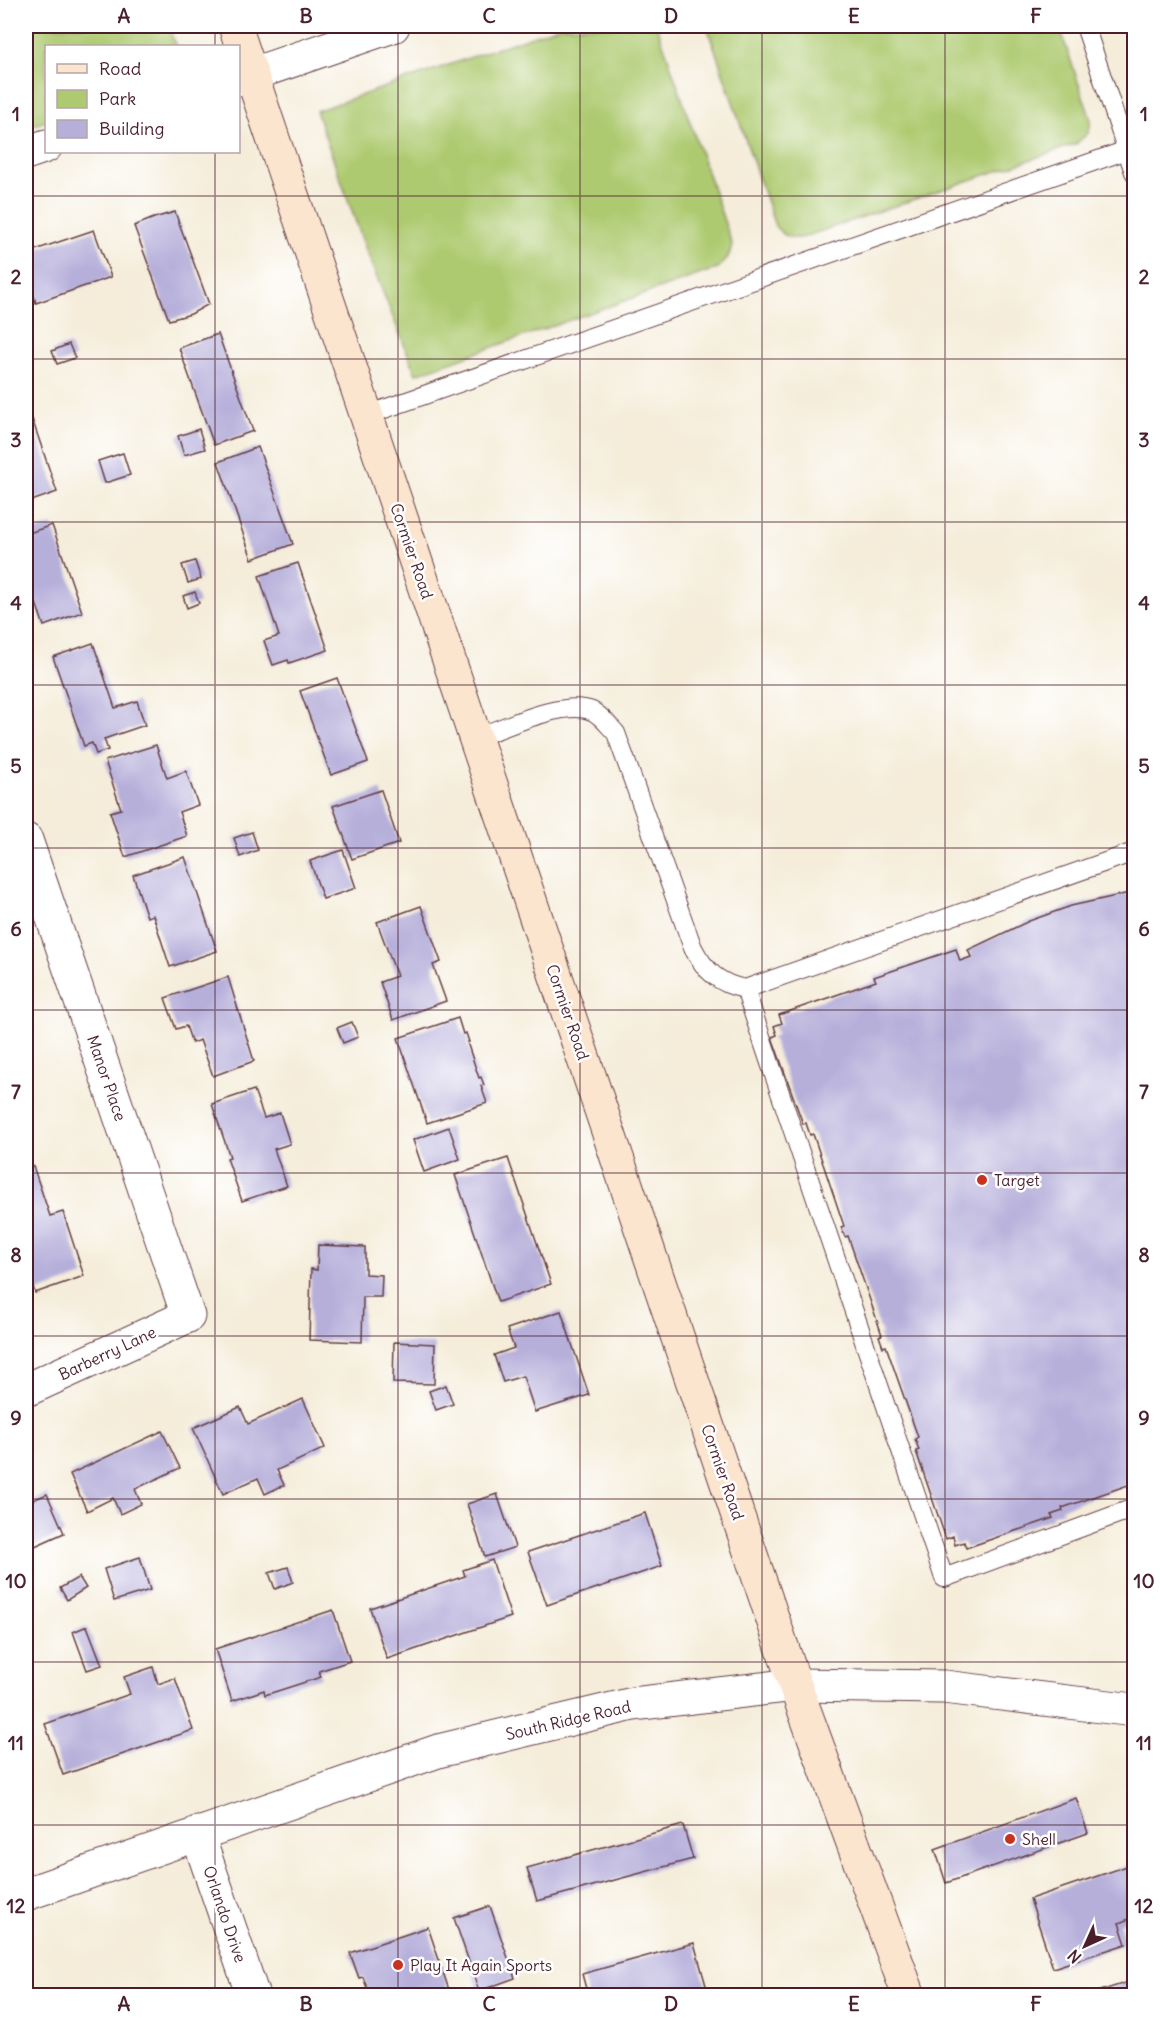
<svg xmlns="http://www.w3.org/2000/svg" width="1160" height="2021" font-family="Delius,sans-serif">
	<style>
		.green { fill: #adca70; stroke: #7c744e; stroke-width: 1.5 }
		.building { fill: #b6afda }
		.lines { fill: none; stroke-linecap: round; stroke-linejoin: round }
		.lane-casing { stroke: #643e45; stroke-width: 20 }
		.street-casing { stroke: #643e45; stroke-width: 35 }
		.secondary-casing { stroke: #643e45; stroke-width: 35 }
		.lane { stroke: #fff; stroke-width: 18 }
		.street { stroke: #fff; stroke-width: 33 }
		.secondary { stroke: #fbe5cf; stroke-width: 33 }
		.grid { fill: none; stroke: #4a1f2b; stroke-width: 1.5; stroke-opacity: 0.55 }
		.poi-dot { fill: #c8321e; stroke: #fff; stroke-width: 2 }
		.labels { text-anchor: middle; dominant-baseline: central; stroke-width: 5; stroke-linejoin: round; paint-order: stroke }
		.street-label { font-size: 16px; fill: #4a1f2b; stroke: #fff }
		.poi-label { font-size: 16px; fill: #4a1f2b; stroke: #fff; text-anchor: start }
		.neatline { fill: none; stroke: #4a1f2b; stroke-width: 2 }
		.grid-label { font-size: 20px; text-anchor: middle; font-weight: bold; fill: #4a1f2b }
	</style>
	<rect width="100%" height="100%" fill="#fff"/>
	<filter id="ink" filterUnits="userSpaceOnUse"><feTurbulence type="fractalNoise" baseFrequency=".0167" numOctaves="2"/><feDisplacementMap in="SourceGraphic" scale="12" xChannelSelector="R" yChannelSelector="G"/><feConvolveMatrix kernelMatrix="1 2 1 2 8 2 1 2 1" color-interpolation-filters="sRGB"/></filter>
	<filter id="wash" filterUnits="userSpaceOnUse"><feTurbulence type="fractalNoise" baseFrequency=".008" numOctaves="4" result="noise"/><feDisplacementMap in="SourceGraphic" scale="24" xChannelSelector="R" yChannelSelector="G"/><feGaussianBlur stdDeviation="1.35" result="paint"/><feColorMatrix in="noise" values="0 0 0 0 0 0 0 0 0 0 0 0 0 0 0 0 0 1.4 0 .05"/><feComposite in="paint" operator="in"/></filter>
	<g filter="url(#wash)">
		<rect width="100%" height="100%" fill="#f5edda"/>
		<g class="green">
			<polygon points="26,26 168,26 176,46 46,46 46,121 26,128"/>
			<path d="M561 26H657L732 244C730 255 727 261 718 268L416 374 366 250 316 111Z"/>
			<path d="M707 26H1059L1091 120 1089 132 1076 144 804 237C791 240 783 236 775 226Z"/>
		</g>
		<g id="blocks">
			<g class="building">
				<polygon points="175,212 209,304 191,314 169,320 134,226 154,218"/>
				<polygon points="94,230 111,277 36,303 26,271 26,253"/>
				<polygon points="218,334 253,431 214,445 179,348"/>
				<polygon points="69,344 75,358 57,364 52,351"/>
				<polygon points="28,407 57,492 26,503 26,408"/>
				<polygon points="199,429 205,449 184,455 178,436"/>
				<polygon points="258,447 293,544 252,559 218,462"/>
				<polygon points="123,453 130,475 105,483 98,461"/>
				<polygon points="52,525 82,612 44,626 26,574 26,534"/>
				<polygon points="195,561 201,579 188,583 182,565"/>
				<polygon points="298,563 328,650 289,663 288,660 273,665 264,641 279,636 259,576"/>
				<polygon points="195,592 199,603 187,608 183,596"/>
				<polygon points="93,643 115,708 137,701 145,725 104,739 108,750 96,754 92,743 84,746 53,657"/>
				<polygon points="337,678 368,762 331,775 300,691"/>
				<polygon points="156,745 167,778 186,771 198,805 179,812 187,836 125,857 110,812 121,809 105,761"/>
				<polygon points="381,790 399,843 352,859 333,806"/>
				<polygon points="252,832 258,850 240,857 234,838"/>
				<polygon points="343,850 356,888 323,899 310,861"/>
				<polygon points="185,857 217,951 170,967 153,915 147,917 133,875"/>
				<polygon points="1134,892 1134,1486 1132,1487 1131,1484 1062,1508 1063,1511 1051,1515 1053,1518 966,1548 964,1542 955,1545 953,1536 946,1539 916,1451 919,1450 915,1439 918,1437 886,1346 883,1347 879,1336 882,1335 848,1236 845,1237 841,1227 844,1226 813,1134 810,1135 806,1123 803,1124 772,1037 777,1035 774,1026 782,1023 779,1015 876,981 874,977 956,949 960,961 971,957 968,950 1029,921 1071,906"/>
				<polygon points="421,906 441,962 433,965 446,1001 393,1020 380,982 397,976 377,922"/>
				<polygon points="228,977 254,1061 213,1076 200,1040 192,1043 186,1026 176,1029 165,998"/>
				<polygon points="458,1018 463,1034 466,1033 469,1042 467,1042 479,1078 481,1077 484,1085 481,1086 487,1103 427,1123 398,1038"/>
				<polygon points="352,1022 358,1037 343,1043 337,1028"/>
				<polygon points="254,1090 264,1118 280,1113 290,1144 274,1149 287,1186 242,1201 227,1158 230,1157 212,1104"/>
				<polygon points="449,1127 460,1159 424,1172 413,1140"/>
				<polygon points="508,1158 551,1284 498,1302 455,1175"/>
				<polygon points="33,1166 50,1216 63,1212 84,1276 35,1293 26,1266 26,1168"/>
				<polygon points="318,1245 365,1247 365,1274 382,1275 381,1297 363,1297 362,1342 309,1340 311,1269 317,1270"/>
				<polygon points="561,1311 589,1395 535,1412 523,1376 503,1382 494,1355 514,1348 507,1329"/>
				<polygon points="394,1342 435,1344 434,1384 393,1383"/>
				<polygon points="446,1385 453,1404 436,1410 429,1391"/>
				<polygon points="303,1399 325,1448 277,1470 284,1485 265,1494 258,1478 223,1494 193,1428 240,1407 248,1424"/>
				<polygon points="162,1431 180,1468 135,1489 141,1504 120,1514 113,1498 87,1511 70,1474"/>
				<polygon points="47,1494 64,1533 26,1550 26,1503"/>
				<polygon points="497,1494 515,1547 485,1557 467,1504"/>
				<polygon points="645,1513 662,1566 547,1605 528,1552"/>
				<polygon points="140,1557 150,1590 114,1601 104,1569"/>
				<polygon points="492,1560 511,1617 387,1659 370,1608 465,1576 463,1570"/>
				<polygon points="288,1567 293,1582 275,1589 269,1573"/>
				<polygon points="79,1577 86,1588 67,1600 60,1588"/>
				<polygon points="333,1610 350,1661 319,1671 321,1677 265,1695 264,1690 232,1701 215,1649"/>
				<polygon points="87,1626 102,1665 87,1670 73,1632"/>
				<polygon points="153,1667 158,1684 175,1678 193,1730 63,1775 45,1724 130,1694 124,1677"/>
				<polygon points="1076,1798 1088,1833 946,1883 935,1849"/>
				<polygon points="683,1825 693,1859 537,1901 527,1868"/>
				<polygon points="1133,1864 1134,1869 1134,1917 1119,1923 1126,1944 1053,1968 1030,1899"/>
				<polygon points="490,1906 515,1978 479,1991 454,1918"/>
				<polygon points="428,1927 451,1996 370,1996 363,1977 359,1978 350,1953"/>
				<polygon points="694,1943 709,1996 588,1996 582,1974"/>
				<polygon points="1134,1980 1134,1996 1088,1996 1088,1995"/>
			</g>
		</g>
	</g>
	<g filter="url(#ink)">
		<use href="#blocks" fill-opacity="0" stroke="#643e45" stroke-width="1.5"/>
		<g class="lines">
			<g class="lane-casing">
				<g id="lane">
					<polyline points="1085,26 1134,172"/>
					<polyline points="367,415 1127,150"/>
					<path d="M475 738C504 728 564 699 592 711 601 715 609 726 616 733L693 948C705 971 719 984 745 989L1134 852"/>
					<polyline points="745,989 944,1578 1134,1508"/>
				</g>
			</g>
			<g class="street-casing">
				<g id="street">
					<polyline points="238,79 393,26"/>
					<polyline points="26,153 46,146"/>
					<polyline points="26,840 188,1316 26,1390"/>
					<polyline points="197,1833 253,1996"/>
					<polyline points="26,1894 438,1751 633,1704 795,1685 944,1687 1134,1710"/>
				</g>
			</g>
			<g class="secondary-casing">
				<polyline id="secondary" points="235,26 795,1685 909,1996"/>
			</g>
			<use href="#lane" class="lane"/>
			<use href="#street" class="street"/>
			<use href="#secondary" class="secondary"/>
		</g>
	</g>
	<path class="grid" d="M215 26V46M398 26V1996M580 26V1996M762 26V1996M945 26V1996M215 152V1996M26 196H1134M26 359H1134M26 522H1134M26 685H1134M26 848H1134M26 1010H1134M26 1173H1134M26 1336H1134M26 1499H1134M26 1662H1134M26 1825H1134"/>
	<g class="poi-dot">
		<circle cx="982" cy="1180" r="6"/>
		<circle cx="1010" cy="1839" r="6"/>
		<circle cx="398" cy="1965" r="6"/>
	</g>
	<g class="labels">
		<g class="street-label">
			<text transform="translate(412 551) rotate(71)">Cormier Road</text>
			<text transform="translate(568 1012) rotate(71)">Cormier Road</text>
			<text transform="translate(107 1078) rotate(71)">Manor Place</text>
			<text transform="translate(107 1353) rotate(-25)">Barberry Lane</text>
			<text transform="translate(723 1472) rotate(71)">Cormier Road</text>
			<text transform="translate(568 1720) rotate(-13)">South Ridge Road</text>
			<text transform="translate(225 1914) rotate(71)">Orlando Drive</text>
		</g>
		<g class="poi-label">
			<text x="994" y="1180">Target</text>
			<text x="1022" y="1839">Shell</text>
			<text x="410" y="1965">Play It Again Sports</text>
		</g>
	</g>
	<rect width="1160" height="2021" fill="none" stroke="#fff" stroke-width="66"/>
	<rect x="45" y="45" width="195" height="108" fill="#ffffff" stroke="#b7a5aa" stroke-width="1.5"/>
	<rect x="57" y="64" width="30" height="9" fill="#fbe5cf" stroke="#b7a5aa" stroke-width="1.5"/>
	<text x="99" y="75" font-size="18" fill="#4a1f2b">Road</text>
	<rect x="57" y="90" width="30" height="18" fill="#adca70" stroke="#b7a5aa" stroke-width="1.5"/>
	<text x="99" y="105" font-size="18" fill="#4a1f2b">Park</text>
	<rect x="57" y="120" width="30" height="18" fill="#b6afda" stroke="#b7a5aa" stroke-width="1.5"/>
	<text x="99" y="135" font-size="18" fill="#4a1f2b">Building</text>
	<g transform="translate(1085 1946) rotate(225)" stroke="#ffffff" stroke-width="4.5" paint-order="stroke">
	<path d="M0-4.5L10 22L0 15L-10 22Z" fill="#4a1f2b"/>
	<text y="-9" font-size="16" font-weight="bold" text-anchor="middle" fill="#4a1f2b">N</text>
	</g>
	<rect x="33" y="33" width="1094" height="1955" class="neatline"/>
	<g class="grid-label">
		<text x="124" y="23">A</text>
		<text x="306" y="23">B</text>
		<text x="489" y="23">C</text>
		<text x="671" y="23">D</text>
		<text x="854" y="23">E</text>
		<text x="1036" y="23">F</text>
		<text x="16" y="121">1</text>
		<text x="1144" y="121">1</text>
		<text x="16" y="284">2</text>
		<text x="1144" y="284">2</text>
		<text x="16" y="447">3</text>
		<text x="1144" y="447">3</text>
		<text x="16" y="610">4</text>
		<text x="1144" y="610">4</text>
		<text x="16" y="773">5</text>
		<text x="1144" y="773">5</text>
		<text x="16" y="936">6</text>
		<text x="1144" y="936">6</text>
		<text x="16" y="1099">7</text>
		<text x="1144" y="1099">7</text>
		<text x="16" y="1262">8</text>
		<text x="1144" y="1262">8</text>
		<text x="16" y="1425">9</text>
		<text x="1144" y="1425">9</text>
		<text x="16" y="1588">10</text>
		<text x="1144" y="1588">10</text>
		<text x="16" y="1750">11</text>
		<text x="1144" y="1750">11</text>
		<text x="16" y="1913">12</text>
		<text x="1144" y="1913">12</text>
		<text x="124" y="2011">A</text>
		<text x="306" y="2011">B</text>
		<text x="489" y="2011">C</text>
		<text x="671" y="2011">D</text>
		<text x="854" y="2011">E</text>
		<text x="1036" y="2011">F</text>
	</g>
</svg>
